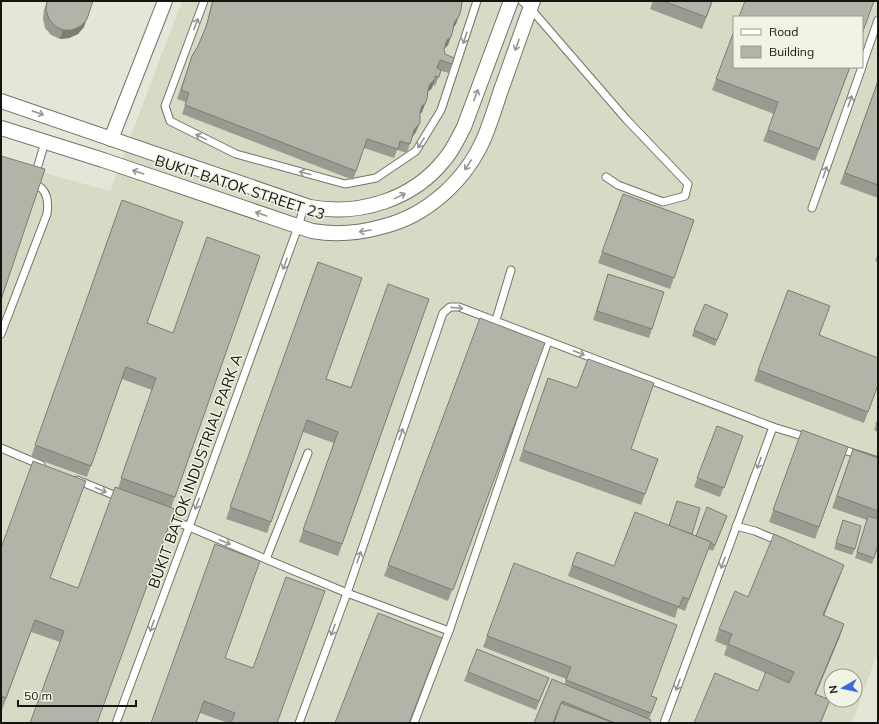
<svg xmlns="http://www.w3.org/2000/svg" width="879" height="724" font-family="Mulish,sans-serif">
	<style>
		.built { fill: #d7dbc5; fill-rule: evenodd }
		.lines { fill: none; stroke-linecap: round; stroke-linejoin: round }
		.lane-casing { stroke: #727467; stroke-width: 9 }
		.street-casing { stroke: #727467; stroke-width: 16 }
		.lane { stroke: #fff; stroke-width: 7 }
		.street { stroke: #fff; stroke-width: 14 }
		.wall { fill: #989b8f }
		.shaded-wall { fill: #7c7e74 }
		.building { fill: #b1b4a6; stroke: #7c7e74 }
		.oneway { stroke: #959693 }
		.labels { text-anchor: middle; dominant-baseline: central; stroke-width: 3; stroke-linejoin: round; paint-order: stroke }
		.street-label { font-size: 15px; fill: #141510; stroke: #f1f4e5 }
	</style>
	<rect width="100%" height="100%" fill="#e4e7d8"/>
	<path class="built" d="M182 1H878V652L852 723H1V161L110 191ZM734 17H862V67H734ZM831 676H855V700H831Z"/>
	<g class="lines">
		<g class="lane-casing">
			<g id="lane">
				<polyline points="204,1 165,106 170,121 236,154 345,184 376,178 416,151 441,110 477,1"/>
				<polyline points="522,1 530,8 626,119 688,184 685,196 663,202 618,185 606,177"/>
				<polyline points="862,66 878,20"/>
				<polyline points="812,208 862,67"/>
				<polyline points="496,320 511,270"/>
				<path d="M1 334 47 214C48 207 48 196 43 190 41 187 36 185 33 182L45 142"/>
				<polyline points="1,448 41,465"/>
				<polyline points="838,448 878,461"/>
				<polyline points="77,480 121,498"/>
				<polyline points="163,516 347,593 449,631"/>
				<polyline points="736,526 755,531 781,542"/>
				<polyline points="266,559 308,453"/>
				<polyline points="116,723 189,527 298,227 304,206"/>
				<polyline points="299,723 347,593 443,313 450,307 459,307 773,427 809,438"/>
				<polyline points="414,723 449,631 548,341"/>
				<polyline points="664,723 773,427"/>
			</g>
		</g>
		<g class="street-casing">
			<g id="street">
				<path d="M1 101 310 207C359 216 413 200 445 159 453 150 458 138 464 127L511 1"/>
				<path d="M1 128 103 160 312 231C335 235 359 233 381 227 428 216 467 179 485 136 491 121 496 105 501 90 512 60 522 30 533 1"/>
				<polyline points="111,139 165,1"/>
			</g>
		</g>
		<use href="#lane" class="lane"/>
		<use href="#street" class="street"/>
	</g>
	<g class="wall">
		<polygon points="47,1 84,27 78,34 69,38 60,39 51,35 45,28 43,19 44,10"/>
		<polygon points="212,1 463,1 462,4 461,10 456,24 453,28 448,45 444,49 445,54 454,58 449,73 441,71 435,86 433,85 432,88 428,92 424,107 422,112 420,114 416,132 412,137 407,153 397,150 394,158 364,148 353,180 182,114 186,102 177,99 192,56 198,46 205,30"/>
		<polygon points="653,1 713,1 702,29 650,9"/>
		<polygon points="734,31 850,67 815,161 763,141 774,114 712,90"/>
		<polygon points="878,81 878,198 840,184"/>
		<polygon points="623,194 694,220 670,289 598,263"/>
		<polygon points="122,200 147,323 173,333 260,256 171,508 60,642 31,632 2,710 1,709 1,548 50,578 78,588 118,488 152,390 122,379 87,477 31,457"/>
		<polygon points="878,253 878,262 875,261"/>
		<polygon points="318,262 326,379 351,387 429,299 338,556 299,542 334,443 303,432 267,533 226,519"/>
		<polygon points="608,274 652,329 649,338 593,320"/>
		<polygon points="728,314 715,346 692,336 694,330"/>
		<polygon points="480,318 545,343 448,601 384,576"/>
		<polygon points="819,335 878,385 864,423 754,381 758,370"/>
		<polygon points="548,378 631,449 658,459 641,505 519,461"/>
		<polygon points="878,420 878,432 874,430"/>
		<polygon points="717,426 743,436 720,497 694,487"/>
		<polygon points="802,430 848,447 815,539 769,522"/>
		<polygon points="853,449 878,458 878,545 872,564 855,558 867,520 832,508"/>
		<polygon points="677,501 692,534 696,536 727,516 713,551 708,549 685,611 678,608 675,618 568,576 572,565 614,566 669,525"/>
		<polygon points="843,520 855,549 852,555 834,549"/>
		<polygon points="514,563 651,696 657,698 649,719 650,723 554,723 566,679 483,647"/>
		<polygon points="840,576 824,616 844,624 840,636 816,694 830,700 821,723 694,723 758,691 765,673 724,655 727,646 715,641 719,629 748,597"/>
		<polygon points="477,649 549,678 536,710 464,681"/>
		<polygon points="225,658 277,723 228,723 200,713 151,723"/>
	</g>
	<g class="shaded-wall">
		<polygon points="93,1 84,27 78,34 69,38 60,39 63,30"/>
		<polygon points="459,16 456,24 450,32 454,23"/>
		<polygon points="451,37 448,45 444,49 447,40"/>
		<polygon points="435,79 432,88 427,93 430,84"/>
		<polygon points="427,99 422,112 419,115 422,106"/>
		<polygon points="420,123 416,132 411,139 414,130"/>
		<polygon points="844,565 840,576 819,627 823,615"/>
		<polygon points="844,624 840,636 811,705 815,694"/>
	</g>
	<g class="building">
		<polygon points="47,1 93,1 87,19 81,26 72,30 63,30 55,26 49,19 46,10"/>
		<polygon points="213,1 462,1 461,10 459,16 454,23 453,30 451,37 447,40 444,49 445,54 454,58 452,64 440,60 437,68 441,70 439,77 435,76 435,79 430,84 428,90 427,99 425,104 422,106 420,112 420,123 414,130 410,144 400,141 398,149 367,139 356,171 185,105 189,93 181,90 192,56 198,46 207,24"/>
		<polygon points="663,1 712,1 706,17"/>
		<polygon points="745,1 874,1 862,34 862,17 739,17"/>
		<polygon points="734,31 734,67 850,67 819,149 768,130 778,102 716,79"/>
		<polygon points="878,81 878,185 845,173"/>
		<polygon points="1,156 45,169 1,300"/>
		<polygon points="623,194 694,220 674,278 602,252"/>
		<polygon points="122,200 183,222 147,323 173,333 207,237 260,256 175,497 121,478 156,378 126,367 91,466 35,445"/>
		<polygon points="318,262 362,278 326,379 351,388 388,284 429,299 342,544 303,530 338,432 307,420 271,522 230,507"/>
		<polygon points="608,274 664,292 652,329 597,311"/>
		<polygon points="788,290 830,306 819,335 878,358 878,385 868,412 758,370"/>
		<polygon points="705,304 728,314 717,340 694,330"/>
		<polygon points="480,318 545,343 453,590 388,565"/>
		<polygon points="588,359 654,383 631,449 658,459 645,494 523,450 548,378 577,388"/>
		<polygon points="878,420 878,425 876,424"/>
		<polygon points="717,426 743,436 724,488 697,478"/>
		<polygon points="802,430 848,447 819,527 773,510"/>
		<polygon points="853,449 878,458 878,511 837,496"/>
		<polygon points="33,461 86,481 50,578 78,588 115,487 175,509 97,723 30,723 64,631 35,620 6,698 1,696 1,548"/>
		<polygon points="677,501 700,508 692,534 669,526"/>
		<polygon points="707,507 727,516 715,545 710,543 711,542 696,536"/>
		<polygon points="635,512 711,542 689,599 683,597 679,607 572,565 577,552 614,566"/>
		<polygon points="868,516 878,519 878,545 874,558 857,552"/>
		<polygon points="843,520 861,526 855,549 836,543"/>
		<polygon points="774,534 844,565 823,615 844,624 815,694 830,700 820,723 694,723 715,673 758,691 766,672 789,683 794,672 728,644 732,634 719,629 735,591 748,597"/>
		<polygon points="215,544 260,561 225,658 253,668 286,577 325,591 277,723 231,723 235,713 204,701 196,723 151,723"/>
		<polygon points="514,563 677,625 651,696 657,698 651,713 566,680 571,667 487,636"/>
		<polygon points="378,613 442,638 409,723 335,723"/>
		<polygon points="477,649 549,678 539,701 468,672"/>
		<polygon points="552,679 651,720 650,723 615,723 562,701 553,723 534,723"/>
		<polygon points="561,703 614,723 554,723"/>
	</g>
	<defs><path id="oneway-shaft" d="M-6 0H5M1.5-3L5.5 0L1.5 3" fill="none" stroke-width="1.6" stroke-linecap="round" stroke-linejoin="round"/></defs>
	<g class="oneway">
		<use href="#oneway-shaft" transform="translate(196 24) rotate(-69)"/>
		<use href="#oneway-shaft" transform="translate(465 38) rotate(108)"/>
		<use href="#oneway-shaft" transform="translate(517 45) rotate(110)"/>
		<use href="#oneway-shaft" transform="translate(476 95) rotate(-69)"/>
		<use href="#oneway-shaft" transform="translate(850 101) rotate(-71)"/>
		<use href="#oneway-shaft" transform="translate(38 113) rotate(19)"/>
		<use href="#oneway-shaft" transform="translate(201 137) rotate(-154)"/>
		<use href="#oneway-shaft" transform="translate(421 143) rotate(122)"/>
		<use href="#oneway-shaft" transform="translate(468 165) rotate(124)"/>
		<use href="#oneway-shaft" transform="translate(138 172) rotate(-161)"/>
		<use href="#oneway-shaft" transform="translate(825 172) rotate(-71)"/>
		<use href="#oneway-shaft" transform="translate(305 173) rotate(-165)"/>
		<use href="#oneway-shaft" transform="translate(400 196) rotate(-26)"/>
		<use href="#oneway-shaft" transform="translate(261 214) rotate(-161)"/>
		<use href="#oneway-shaft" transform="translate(365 231) rotate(171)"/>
		<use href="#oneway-shaft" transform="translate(285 264) rotate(110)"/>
		<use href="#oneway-shaft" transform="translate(457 308) rotate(6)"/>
		<use href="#oneway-shaft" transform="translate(579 353) rotate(21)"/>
		<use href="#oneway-shaft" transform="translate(401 434) rotate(-71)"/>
		<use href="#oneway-shaft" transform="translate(759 463) rotate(110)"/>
		<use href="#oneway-shaft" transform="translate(101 490) rotate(23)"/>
		<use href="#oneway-shaft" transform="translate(197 504) rotate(110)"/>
		<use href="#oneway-shaft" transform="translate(225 542) rotate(23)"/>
		<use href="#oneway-shaft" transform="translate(359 557) rotate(-71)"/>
		<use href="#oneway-shaft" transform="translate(723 563) rotate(110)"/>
		<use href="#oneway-shaft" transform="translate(152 626) rotate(110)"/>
		<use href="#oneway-shaft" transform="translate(333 630) rotate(110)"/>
		<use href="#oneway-shaft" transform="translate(678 685) rotate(110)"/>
	</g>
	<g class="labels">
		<g class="street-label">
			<text transform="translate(240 187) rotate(18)">BUKIT BATOK STREET 23</text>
			<text transform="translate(195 471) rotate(-70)">BUKIT BATOK INDUSTRIAL PARK A</text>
		</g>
	</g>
	<rect width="879" height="724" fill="none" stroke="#141510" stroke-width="4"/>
	<rect x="733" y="16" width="130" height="52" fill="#f1f4e5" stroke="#999b90"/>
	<rect x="741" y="29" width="20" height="6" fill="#ffffff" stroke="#999b90"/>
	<text x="769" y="36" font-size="12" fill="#141510">Road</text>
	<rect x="741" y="46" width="20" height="12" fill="#b1b4a6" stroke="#999b90"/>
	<text x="769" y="56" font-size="12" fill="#141510">Building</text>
	<g transform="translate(843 688) rotate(261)"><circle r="19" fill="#f1f4e5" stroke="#999b90"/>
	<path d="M0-3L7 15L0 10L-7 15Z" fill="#3d68d9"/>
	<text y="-6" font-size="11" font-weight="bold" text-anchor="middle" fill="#141510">N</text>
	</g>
	<path d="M18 700v6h118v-6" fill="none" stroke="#141510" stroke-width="2"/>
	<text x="24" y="700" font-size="12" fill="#141510" stroke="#f1f4e5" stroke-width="3" paint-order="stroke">50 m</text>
</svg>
